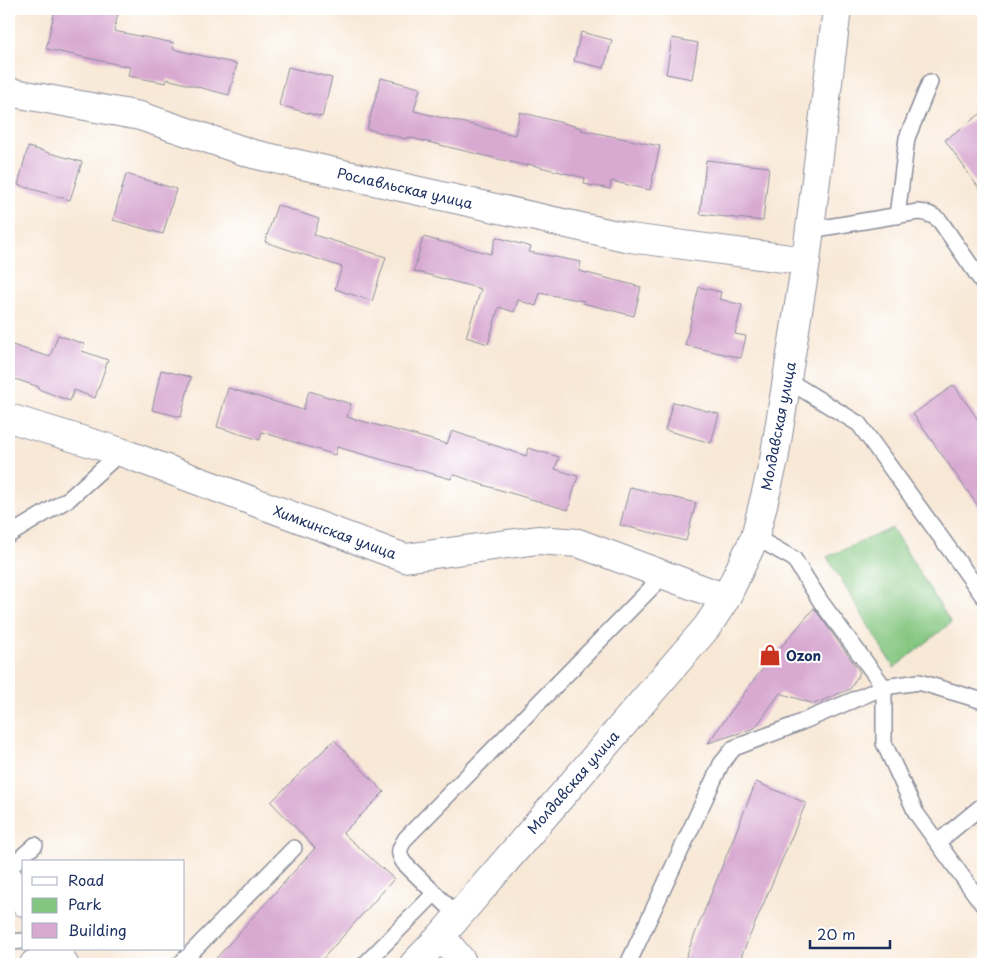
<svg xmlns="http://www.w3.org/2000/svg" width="992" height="973" font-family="'Playpen Sans',sans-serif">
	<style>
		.green { fill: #83c67f; stroke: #4f7a6e }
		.building { fill: #d8a9d1 }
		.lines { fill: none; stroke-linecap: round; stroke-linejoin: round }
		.lane-casing { stroke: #8a8c9a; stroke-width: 18 }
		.street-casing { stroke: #8a8c9a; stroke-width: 30 }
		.secondary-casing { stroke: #8a8c9a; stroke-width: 30 }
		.lane { stroke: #fff; stroke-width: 15 }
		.street { stroke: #fff; stroke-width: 28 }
		.secondary { stroke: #fff; stroke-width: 28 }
		.labels { text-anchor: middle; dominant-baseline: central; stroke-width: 4; stroke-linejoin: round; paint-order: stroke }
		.street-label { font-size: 14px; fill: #1b2f5e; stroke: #fff }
		.poi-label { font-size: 14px; font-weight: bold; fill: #1b2f5e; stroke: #fff; text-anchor: start }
	</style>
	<rect width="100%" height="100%" fill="#fff"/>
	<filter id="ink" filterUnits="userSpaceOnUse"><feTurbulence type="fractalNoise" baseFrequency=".02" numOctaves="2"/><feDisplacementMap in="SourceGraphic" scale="10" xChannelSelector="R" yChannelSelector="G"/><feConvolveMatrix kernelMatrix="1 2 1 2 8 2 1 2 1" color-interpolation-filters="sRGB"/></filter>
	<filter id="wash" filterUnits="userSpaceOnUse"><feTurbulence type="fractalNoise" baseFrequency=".0096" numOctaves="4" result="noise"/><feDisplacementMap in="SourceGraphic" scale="20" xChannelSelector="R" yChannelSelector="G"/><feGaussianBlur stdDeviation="1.12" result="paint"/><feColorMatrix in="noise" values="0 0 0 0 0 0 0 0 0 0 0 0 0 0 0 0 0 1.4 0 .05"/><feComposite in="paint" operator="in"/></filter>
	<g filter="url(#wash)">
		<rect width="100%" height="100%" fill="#f8e8d6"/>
		<polygon class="green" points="892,528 951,623 894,668 827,557"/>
		<g id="blocks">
			<g class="building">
				<polygon points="55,9 119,9 114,31 174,43 173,49 237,64 229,95 167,79 166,83 128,76 130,67 46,49"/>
				<polygon points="581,32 612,40 604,68 574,61"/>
				<polygon points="672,38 698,43 692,79 666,74"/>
				<polygon points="288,67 332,78 322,117 279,105"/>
				<polygon points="381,78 420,88 414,111 515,135 520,112 582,128 581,130 660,146 650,190 611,181 610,189 584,184 585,178 528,164 527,166 407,137 406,139 367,129"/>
				<polygon points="983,112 983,194 945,140"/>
				<polygon points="28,147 82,162 70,200 18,185"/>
				<polygon points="706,160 769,167 763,221 700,214"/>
				<polygon points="126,174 176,189 163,234 113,220"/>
				<polygon points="277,205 319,219 314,235 386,257 372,301 335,289 342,267 265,242"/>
				<polygon points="423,237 491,254 496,237 531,247 529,252 581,262 579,271 641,287 634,316 583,303 584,301 540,293 536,306 518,300 514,312 499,307 488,344 466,337 481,289 414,271"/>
				<polygon points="699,287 721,292 719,299 742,305 735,334 746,336 741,358 685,345"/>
				<polygon points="58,335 84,344 82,351 108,360 95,398 74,390 70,401 38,389 39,387 9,377 9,344 50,357"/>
				<polygon points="161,370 191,377 181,417 152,410"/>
				<polygon points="954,385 983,427 983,513 913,414"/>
				<polygon points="228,388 303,410 309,391 351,404 347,417 447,444 452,431 526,456 528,448 559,457 555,469 578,476 568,510 480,484 453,474 451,479 337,447 335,455 262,432 260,440 217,427"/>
				<polygon points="673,402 719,414 711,443 665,430"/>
				<polygon points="630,487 696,503 686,541 620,525"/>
				<polygon points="814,608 860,672 850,689 814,704 780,693 755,728 708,743 756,677"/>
				<polygon points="334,740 384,792 343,833 394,879 318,964 211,964 315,848 271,802"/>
				<polygon points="756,782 806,803 738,964 683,964"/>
			</g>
		</g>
	</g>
	<g filter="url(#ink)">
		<use href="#blocks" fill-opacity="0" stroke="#8a8c9a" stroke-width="1"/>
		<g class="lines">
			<g class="lane-casing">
				<g id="lane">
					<polyline points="897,216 907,138 930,82"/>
					<path d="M810 230 918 212C927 212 933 215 940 221L983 283"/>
					<polyline points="787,380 859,424 983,596"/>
					<polyline points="9,535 70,498 121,452"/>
					<polyline points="755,537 794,559 821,602 884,687 884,743 916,813 983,905"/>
					<polyline points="938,842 983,805"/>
					<polyline points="9,868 35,845"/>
					<path d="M458 916 404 863C397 852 399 849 406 838L664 575"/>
					<polyline points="9,942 24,941"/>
					<polyline points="180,964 294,848"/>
					<polyline points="365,964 435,893"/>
					<polyline points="628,964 721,764 734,748 792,726 884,687 919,682 983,701"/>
				</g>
			</g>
			<g class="street-casing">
				<g id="street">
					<polyline points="9,92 140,116 253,154 630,238 806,261"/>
					<polyline points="9,418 121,452 405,558 538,540 578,543 726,598"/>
					<polyline points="441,936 461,960 463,964"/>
					<polyline points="34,964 59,954"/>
					<polyline points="414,964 441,936 707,627 726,598 755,537 774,460 806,261 837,9"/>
				</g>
			</g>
			<g class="secondary-casing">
				<g id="secondary">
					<polyline points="9,879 24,902"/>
					<polyline points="55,949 64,964"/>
				</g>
			</g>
			<use href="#lane" class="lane"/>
			<use href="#street" class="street"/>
			<use href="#secondary" class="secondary"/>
		</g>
	</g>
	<defs>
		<g id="shop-bare" transform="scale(1.725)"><path d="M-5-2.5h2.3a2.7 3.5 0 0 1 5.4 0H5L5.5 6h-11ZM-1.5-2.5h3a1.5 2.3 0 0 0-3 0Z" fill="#c8321e" stroke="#fff" stroke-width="2.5" paint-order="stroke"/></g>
	</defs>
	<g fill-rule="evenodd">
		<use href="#shop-bare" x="770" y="655"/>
	</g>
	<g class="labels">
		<g class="street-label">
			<text transform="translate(405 188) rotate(13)">Рославльская улица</text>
			<text transform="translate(778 426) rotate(-79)">Молдавская улица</text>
			<text transform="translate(335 532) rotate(20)">Химкинская улица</text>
			<text transform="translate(573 782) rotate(-49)">Молдавская улица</text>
		</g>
		<g class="poi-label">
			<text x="786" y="655">Ozon</text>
		</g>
	</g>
	<rect width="992" height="973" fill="none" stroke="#fff" stroke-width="30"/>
	<rect x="22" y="860" width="162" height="90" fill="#ffffff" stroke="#a4acbf"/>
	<rect x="32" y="877" width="25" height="8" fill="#ffffff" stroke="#a4acbf"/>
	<text x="68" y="886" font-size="15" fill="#1b2f5e">Road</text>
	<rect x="32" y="898" width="25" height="15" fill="#83c67f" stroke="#a4acbf"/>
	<text x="68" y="910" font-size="15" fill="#1b2f5e">Park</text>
	<rect x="32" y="923" width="25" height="15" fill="#d8a9d1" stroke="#a4acbf"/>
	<text x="68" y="936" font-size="15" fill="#1b2f5e">Building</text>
	<path d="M810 940v8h80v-8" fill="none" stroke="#1b2f5e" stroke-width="2.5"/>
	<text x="817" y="940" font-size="15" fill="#1b2f5e" stroke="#ffffff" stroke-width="4" paint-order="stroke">20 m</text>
</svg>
